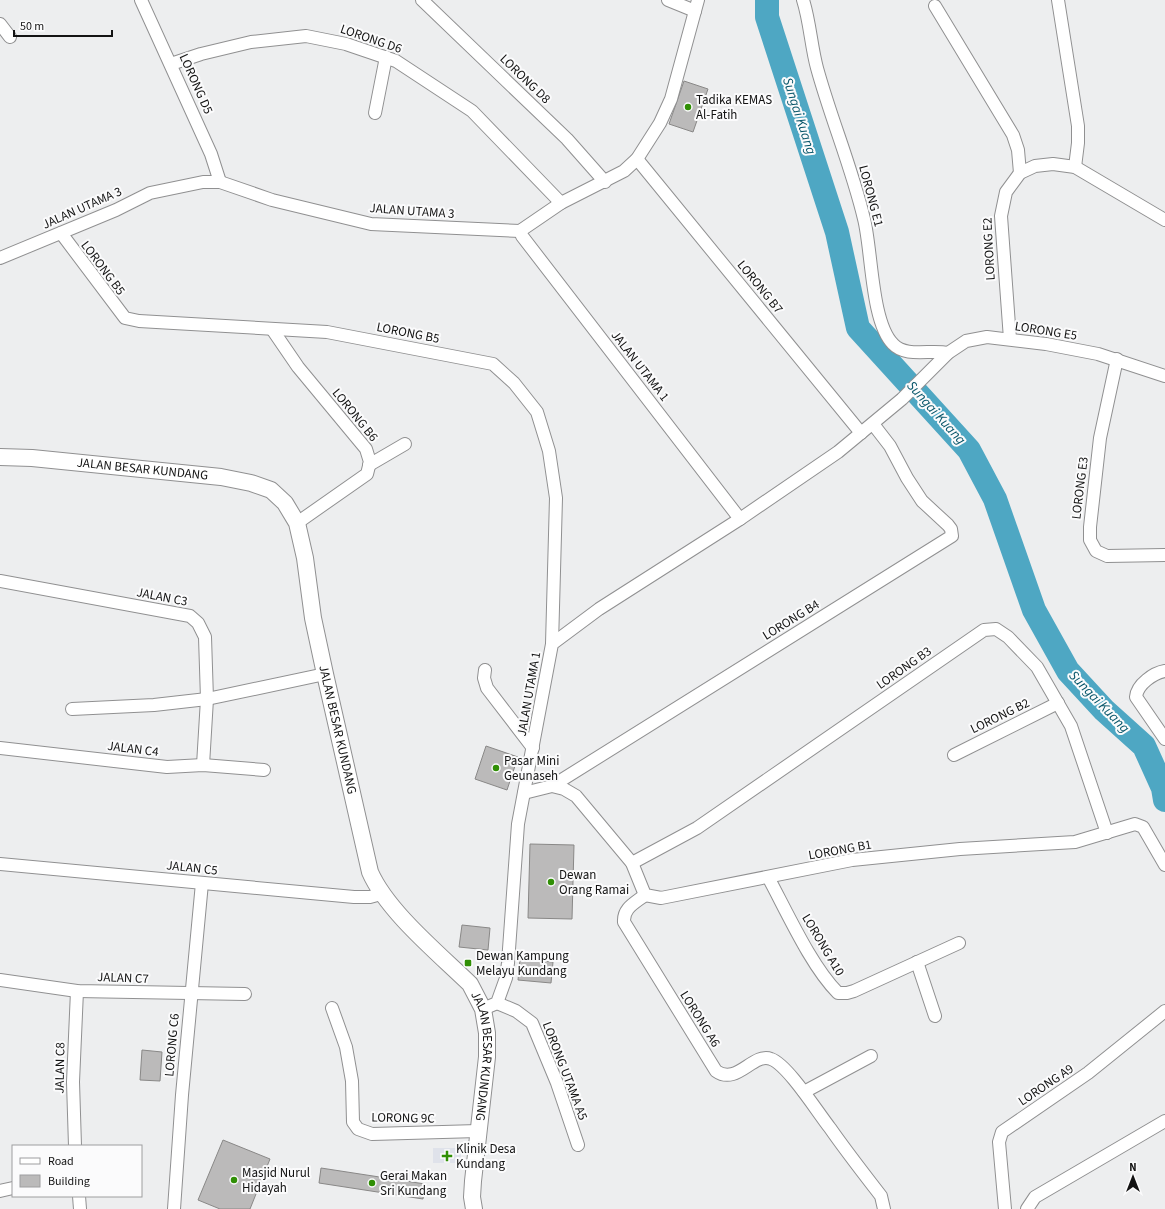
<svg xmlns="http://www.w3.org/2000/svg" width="1165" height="1209" font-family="'Source Sans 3',sans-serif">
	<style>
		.built { fill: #dfe2ea }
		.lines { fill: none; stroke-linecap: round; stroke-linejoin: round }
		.river { stroke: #4ea7c3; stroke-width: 24 }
		.building { fill: #bbbaba; stroke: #898887 }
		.minor-casing { stroke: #909091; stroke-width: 14 }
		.secondary-casing { stroke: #909091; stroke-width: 18 }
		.minor { stroke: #fff; stroke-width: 12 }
		.secondary { stroke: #fff; stroke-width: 16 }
		.poi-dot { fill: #308f05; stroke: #fbfbfc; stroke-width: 1.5 }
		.labels { text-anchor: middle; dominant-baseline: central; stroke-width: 4; stroke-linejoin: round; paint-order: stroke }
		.street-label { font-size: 13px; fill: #131313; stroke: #fbfbfc }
		.poi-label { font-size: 13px; fill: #131313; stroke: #fbfbfc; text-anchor: start }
		.water-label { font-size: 14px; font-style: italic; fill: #08566a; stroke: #fbfbfc }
	</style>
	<rect width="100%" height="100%" fill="#edeeef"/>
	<rect class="built" x="433" y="1148" width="28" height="15"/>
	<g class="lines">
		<polyline class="river" points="767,0 767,17 837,232 858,328 969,450 995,499 1034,610 1068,671 1104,710 1144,746 1163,788 1165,800"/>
	</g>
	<g class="building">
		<polygon points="684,81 708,89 693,132 669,124"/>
		<polygon points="486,746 518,757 507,790 475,779"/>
		<polygon points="530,844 574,845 572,919 528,918"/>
		<polygon points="462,925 490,928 488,950 459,947"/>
		<polygon points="520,959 553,962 551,983 518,980"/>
		<polygon points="142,1050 162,1052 160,1081 140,1080"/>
		<polygon points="223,1140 270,1159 250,1209 220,1209 198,1200"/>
		<polygon points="321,1168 425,1184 423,1199 319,1183"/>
	</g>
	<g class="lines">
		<g class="minor-casing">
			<g id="minor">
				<polyline points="141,0 211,154 220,182"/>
				<polyline points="422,0 567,139 605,182"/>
				<polyline points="668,0 695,11"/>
				<path d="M803 0C810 22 811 46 817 68 831 119 852 168 864 219 872 250 871 322 893 344 906 358 931 349 948 353"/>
				<polyline points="1058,0 1078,126 1078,143 1075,167"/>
				<polyline points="935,6 1013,135 1018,150 1020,173"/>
				<polyline points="0,24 10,37"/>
				<polyline points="171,64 201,54 251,42 306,36 346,44 396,61 472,111 561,203"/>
				<polyline points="375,113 386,57"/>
				<polyline points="637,159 861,433"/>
				<polyline points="520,231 522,236 740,519"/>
				<polyline points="61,233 125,318 139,321 327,332 493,364 514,383 537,412 549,451 556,498 552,644"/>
				<polyline points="0,258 116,210 150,193 203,182 220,182 272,200 371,224 520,231 561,203 624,171 637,159 660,123 671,99 698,0"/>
				<polyline points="272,329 298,367 366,449 370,462 367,474 297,523"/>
				<polyline points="1010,339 1001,216 1006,192 1020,173 1035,166 1053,164 1075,167 1165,220"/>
				<polyline points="1117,359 1100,438 1090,527 1090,540 1096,551 1107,556 1165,555"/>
				<polyline points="369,465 405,444"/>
				<polyline points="0,581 190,616 198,623 205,637 207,699 203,765"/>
				<polyline points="485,670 484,678 487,688 533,748"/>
				<path d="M1165 671C1154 673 1137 684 1136 697L1165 739"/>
				<polyline points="72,709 154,705 207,699 325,674"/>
				<polyline points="0,748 167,767 203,765 264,770"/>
				<polyline points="954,755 1058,703"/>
				<polyline points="552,786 564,789 576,796 632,863 645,895 661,898 852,860 960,849 1075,842 1135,824 1143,827 1165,865"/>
				<polyline points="524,793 552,786 952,536 951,529 948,525 922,501 907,478 890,446 873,424"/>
				<polyline points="632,863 697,828 984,630 996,629 1008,637 1037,667 1071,726 1107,833"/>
				<polyline points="0,864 354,897 370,897 381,894"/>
				<path d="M768 877C787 912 811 966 838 993H847L854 991 959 943"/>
				<path d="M645 895C635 903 623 908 624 922L716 1071C737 1086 753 1052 771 1059 788 1065 818 1113 830 1128 846 1151 864 1174 881 1196L884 1209"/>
				<polyline points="917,962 935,1016"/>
				<polyline points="0,980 77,991 245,994"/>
				<polyline points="497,1003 516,1011 532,1023 557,1083 578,1145"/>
				<polyline points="332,1008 346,1047 352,1081 353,1122 358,1129 372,1134 478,1131"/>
				<polyline points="483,1009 497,1003 506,978 508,963 518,824 552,644 599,609 740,519 838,452 902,399 948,353 966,341 987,337 1046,344 1098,354 1165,376"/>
				<polyline points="804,1092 871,1056"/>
				<polyline points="75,1146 73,1082 77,991"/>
				<polyline points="0,1191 13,1188"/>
				<polyline points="79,1196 80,1209"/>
				<polyline points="174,1209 182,1095 202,883"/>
				<polyline points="1005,1209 999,1142 1002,1132 1088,1073 1165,1011"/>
				<polyline points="1027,1209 1035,1197 1165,1121"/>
			</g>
		</g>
		<g class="secondary-casing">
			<g id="secondary">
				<path id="s1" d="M0 457 32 458 221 477 251 483 271 490 285 503 297 523 305 558 313 618 325 674 370 872C387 911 438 953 470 984L483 1009 487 1033V1057L473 1181 472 1197 474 1209"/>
			</g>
		</g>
		<use href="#minor" class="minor"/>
		<use href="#secondary" class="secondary"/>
	</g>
	<g class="poi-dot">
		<circle cx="688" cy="107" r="4"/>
		<circle cx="496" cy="768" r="4"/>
		<circle cx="551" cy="882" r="4"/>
		<rect x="464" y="959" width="8" height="8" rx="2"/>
		<path d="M445 1150h4v4h4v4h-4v4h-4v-4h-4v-4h4z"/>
		<circle cx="234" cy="1180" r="4"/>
		<circle cx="372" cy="1183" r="4"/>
	</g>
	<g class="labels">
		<g class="street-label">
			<text transform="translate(371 39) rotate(19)">LORONG D6</text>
			<text transform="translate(525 79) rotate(44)">LORONG D8</text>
			<text transform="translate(196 84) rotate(66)">LORONG D5</text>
			<text transform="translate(871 196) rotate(75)">LORONG E1</text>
			<text transform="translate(82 208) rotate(-24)">JALAN UTAMA 3</text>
			<text transform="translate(412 211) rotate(4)">JALAN UTAMA 3</text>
			<text transform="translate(989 249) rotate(-93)">LORONG E2</text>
			<text transform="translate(103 268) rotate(53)">LORONG B5</text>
			<text transform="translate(760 287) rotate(51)">LORONG B7</text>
			<text transform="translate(1046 331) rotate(9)">LORONG E5</text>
			<text transform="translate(408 333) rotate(11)">LORONG B5</text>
			<text transform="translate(640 366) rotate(52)">JALAN UTAMA 1</text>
			<text transform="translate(355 415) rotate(51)">LORONG B6</text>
			<text stroke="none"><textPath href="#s1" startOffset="143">JALAN BESAR KUNDANG</textPath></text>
			<text transform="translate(1080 488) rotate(-83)">LORONG E3</text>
			<text transform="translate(162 597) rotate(11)">JALAN C3</text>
			<text transform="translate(791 620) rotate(-32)">LORONG B4</text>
			<text transform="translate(904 668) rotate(-35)">LORONG B3</text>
			<text transform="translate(529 694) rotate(-80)">JALAN UTAMA 1</text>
			<text transform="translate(1000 716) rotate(-26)">LORONG B2</text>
			<text stroke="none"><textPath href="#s1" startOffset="527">JALAN BESAR KUNDANG</textPath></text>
			<text transform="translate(133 749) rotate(7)">JALAN C4</text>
			<text transform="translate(840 850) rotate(-10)">LORONG B1</text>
			<text transform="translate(192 868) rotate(6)">JALAN C5</text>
			<text transform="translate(823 945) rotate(59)">LORONG A10</text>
			<text transform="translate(123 978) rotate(2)">JALAN C7</text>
			<text transform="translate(700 1019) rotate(58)">LORONG A6</text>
			<text transform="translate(172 1045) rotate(-85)">LORONG C6</text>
			<text stroke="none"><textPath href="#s1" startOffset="899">JALAN BESAR KUNDANG</textPath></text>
			<text transform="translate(60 1068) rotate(-89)">JALAN C8</text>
			<text transform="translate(565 1071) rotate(69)">LORONG UTAMA A5</text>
			<text transform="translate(1046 1085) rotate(-34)">LORONG A9</text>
			<text transform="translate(403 1118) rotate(1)">LORONG 9C</text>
		</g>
		<g class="poi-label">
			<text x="696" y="100">Tadika KEMAS<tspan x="696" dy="15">Al-Fatih</tspan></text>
			<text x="504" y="761">Pasar Mini<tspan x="504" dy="15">Geunaseh</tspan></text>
			<text x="559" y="875">Dewan<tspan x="559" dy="15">Orang Ramai</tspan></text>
			<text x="476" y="956">Dewan Kampung<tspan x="476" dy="15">Melayu Kundang</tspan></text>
			<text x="456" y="1149">Klinik Desa<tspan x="456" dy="15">Kundang</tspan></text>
			<text x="242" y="1173">Masjid Nurul<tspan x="242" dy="15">Hidayah</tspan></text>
			<text x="380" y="1176">Gerai Makan<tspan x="380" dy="15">Sri Kundang</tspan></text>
		</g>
		<g class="water-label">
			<text transform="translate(799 116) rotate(72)">Sungai Kuang</text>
			<text transform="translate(936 413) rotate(48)">Sungai Kuang</text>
			<text transform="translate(1099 702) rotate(46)">Sungai Kuang</text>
		</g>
	</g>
	<rect x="12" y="1145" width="130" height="52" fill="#fbfbfc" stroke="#9e9e9f"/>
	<rect x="20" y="1158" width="20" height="6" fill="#ffffff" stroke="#9e9e9f"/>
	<text x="48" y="1165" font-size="12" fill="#131313">Road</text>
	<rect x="20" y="1175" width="20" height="12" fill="#bbbaba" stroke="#9e9e9f"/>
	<text x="48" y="1185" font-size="12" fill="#131313">Building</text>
	<g transform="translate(1133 1177)" stroke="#fbfbfc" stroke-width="3" paint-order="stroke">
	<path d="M0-3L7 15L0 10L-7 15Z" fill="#131313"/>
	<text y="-6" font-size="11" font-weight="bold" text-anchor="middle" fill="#131313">N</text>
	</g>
	<path d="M14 30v6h98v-6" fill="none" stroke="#131313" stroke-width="2"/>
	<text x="20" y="30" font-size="12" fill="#131313" stroke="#fbfbfc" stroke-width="3" paint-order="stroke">50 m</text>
</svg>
